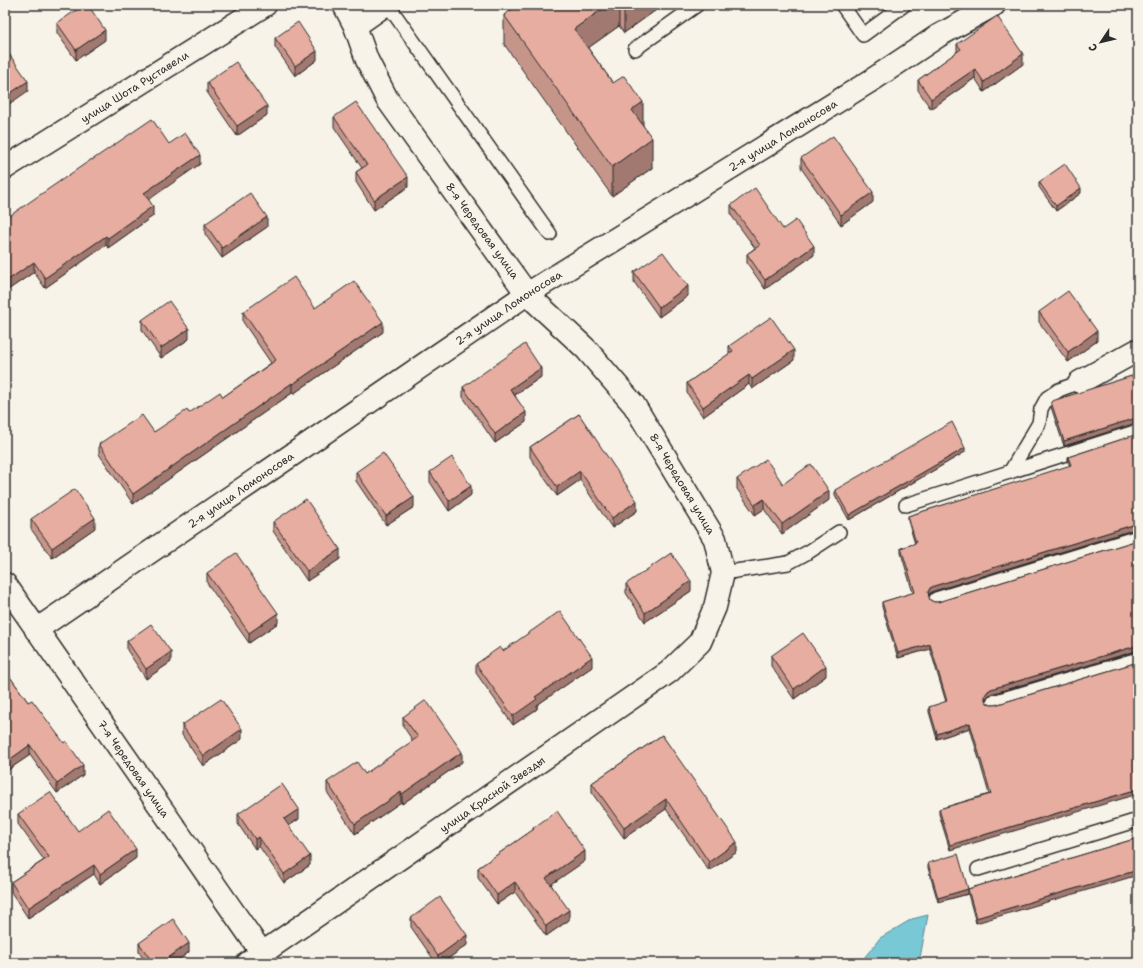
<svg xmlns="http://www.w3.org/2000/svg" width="1143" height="968" font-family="'Shantell Sans',sans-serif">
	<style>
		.water { fill: #79c8d6; stroke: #5a8992 }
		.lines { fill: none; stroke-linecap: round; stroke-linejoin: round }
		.service-casing { stroke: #2b2b2b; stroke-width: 16 }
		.minor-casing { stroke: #2b2b2b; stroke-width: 25 }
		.service { stroke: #f7f3e8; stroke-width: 13 }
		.minor { stroke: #f7f3e8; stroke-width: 22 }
		.wall { fill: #c6958a; stroke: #2b2b2b }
		.shaded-wall { fill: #a17970; stroke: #2b2b2b }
		.building { fill: #e6ada0; stroke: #2b2b2b }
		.labels { text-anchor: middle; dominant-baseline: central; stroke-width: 4; stroke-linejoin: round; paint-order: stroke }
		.street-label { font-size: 11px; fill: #2b2b2b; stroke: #f7f3e8 }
	</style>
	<rect width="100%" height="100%" fill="#f7f3e8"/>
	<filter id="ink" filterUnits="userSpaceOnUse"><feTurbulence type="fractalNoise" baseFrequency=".025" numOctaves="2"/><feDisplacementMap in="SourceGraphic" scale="8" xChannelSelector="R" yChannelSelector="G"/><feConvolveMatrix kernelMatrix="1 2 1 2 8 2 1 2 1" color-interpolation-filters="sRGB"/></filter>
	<g filter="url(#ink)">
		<polygon class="water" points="928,915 919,963 860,963 880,938 912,919"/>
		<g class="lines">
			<g class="service-casing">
				<g id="service">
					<polyline points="388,5 550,234"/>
					<polyline points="842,5 863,35 904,5"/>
					<polyline points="635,49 697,5"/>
					<polyline points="1010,472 1039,423 1041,409 1047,398 1059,390 1080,382"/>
					<polyline points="906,505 1138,431"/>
					<polyline points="723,573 788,563 810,551 839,532"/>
					<polyline points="936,599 1138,537"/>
					<polyline points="993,702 1138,659"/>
					<polyline points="978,869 1138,820"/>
				</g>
			</g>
			<g class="minor-casing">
				<g id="minor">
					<polyline points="355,26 385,5"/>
					<path id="s1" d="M5 168 265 5"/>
					<polyline points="1080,382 1138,350"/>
					<path id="s2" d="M5 584 262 953"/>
					<path id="s3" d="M36 630 527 294 872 80 938 36 994 5"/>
					<path id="s4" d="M248 963 669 672 700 642 715 607 723 573 715 539 634 405 586 349 527 294 387 99 367 60 355 26 344 5"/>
				</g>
			</g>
			<use href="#service" class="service"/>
			<use href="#minor" class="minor"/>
		</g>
		<g class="wall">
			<polygon points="518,5 663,5 624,33 619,26 588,48 643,125 652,168 612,196 504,44 504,15"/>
			<polygon points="57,23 105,40 76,60 57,33"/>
			<polygon points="275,38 317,60 295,76 275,47"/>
			<polygon points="957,44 1023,64 984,92 975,78 931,109 918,90 918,80 957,52"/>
			<polygon points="207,82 267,115 237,136 207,92"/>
			<polygon points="334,117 408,187 374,210 356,182 356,172 362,168 334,127"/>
			<polygon points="169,144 200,164 148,199 153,216 108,248 106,245 45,288 34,272 5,292 92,160"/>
			<polygon points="801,158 873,202 841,225 801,168"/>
			<polygon points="1039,182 1081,193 1056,211 1039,187"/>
			<polygon points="731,205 783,229 814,255 765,289 747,263 747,254 755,248 731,215"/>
			<polygon points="205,224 267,227 222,258 205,234"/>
			<polygon points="634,272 688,296 659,317 634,282"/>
			<polygon points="315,308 383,332 293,394 292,393 133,504 99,454 99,444 154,432 189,413 223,397 271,363 243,322 243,312"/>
			<polygon points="1039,312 1097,341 1068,362 1039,322"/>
			<polygon points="142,320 189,339 161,358 142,330"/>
			<polygon points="729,346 794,360 752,389 749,384 703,417 687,393 687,383 729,354"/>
			<polygon points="1138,374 1138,423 1136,423 1064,446 1051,407 1051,402"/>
			<polygon points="541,377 515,395 526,422 495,443 463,397 463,387"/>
			<polygon points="579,414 637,511 612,528 580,480 557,496 530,457 530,447"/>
			<polygon points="1138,434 1138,529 1136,529 934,591 930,593 928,597 930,600 934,602 938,602 1138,540 1138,651 1136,651 991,694 988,696 985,700 987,703 991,705 995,705 1138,662 950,850 939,814 939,809 989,794 970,728 937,739 929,712 929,707 946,702 930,649 898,658 882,607 882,602 913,593 901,553 901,548 915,544 908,521 908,516 1070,466 1068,462 1068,457"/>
			<polygon points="965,452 849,520 835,495 835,490"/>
			<polygon points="356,472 414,507 386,525 356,481"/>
			<polygon points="430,472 471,495 449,511 430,482"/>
			<polygon points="737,479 783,484 829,500 782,534 764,509 755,515 737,489"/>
			<polygon points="31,519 95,528 52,558 31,529"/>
			<polygon points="273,522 340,559 307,581 273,531"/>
			<polygon points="207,573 278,623 249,643 207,583"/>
			<polygon points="626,584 691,591 645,622 626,593"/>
			<polygon points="127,641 171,662 146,679 127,650"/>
			<polygon points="503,651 592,667 537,705 537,709 513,725 476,673 476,664"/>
			<polygon points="771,656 826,676 794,699 771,666"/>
			<polygon points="5,670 28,702 83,775 57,793 30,755 5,772"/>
			<polygon points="403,717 462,762 402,804 401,802 355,834 327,792 327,782 365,774 413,741 403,726"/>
			<polygon points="182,725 242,739 203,766 182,735"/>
			<polygon points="662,735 737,852 709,871 666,809 624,838 592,793 592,783"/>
			<polygon points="18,814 78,831 136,858 100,884 94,874 28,918 11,892 11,882 44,860 18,824"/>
			<polygon points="238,814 299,819 289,826 310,865 284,883 259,846 255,849 238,824"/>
			<polygon points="533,828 585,861 551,884 569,920 546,936 515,892 497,904 478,878 478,868 533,830"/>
			<polygon points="1138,838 976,923 968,894 938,902 928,868 928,863 968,889"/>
			<polygon points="411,918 467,945 442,963 436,963 411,927"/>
			<polygon points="139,943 189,952 174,963 146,963 139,952"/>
		</g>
		<g class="shaded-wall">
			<polygon points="608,5 619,5 619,26 574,58 574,29"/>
			<polygon points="624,5 663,5 624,33"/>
			<polygon points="105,30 105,40 76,60 76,50"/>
			<polygon points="317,51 317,60 295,76 295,66"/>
			<polygon points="1023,54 1023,64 984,92 984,82"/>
			<polygon points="975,69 975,78 931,109 931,99"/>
			<polygon points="28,81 28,91 5,107 5,97"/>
			<polygon points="643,102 643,132 632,110"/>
			<polygon points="267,106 267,115 237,136 237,126"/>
			<polygon points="652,138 652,168 612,196 612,167"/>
			<polygon points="200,155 200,164 144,203 144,193"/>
			<polygon points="408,177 408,187 374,210 374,200"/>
			<polygon points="1081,188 1081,193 1056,211 1056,206"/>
			<polygon points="873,192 873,202 841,225 841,215"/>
			<polygon points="153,206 153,216 108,248 108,238"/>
			<polygon points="267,217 267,227 222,258 222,248"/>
			<polygon points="106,236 106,245 45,288 45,278"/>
			<polygon points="814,246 814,255 765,289 765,280"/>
			<polygon points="34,262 34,272 5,292 5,282"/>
			<polygon points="688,286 688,296 659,317 659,307"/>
			<polygon points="383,322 383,332 293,394 293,384"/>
			<polygon points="189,329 189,339 161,358 161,348"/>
			<polygon points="1097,331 1097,341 1068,362 1068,352"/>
			<polygon points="794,350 794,360 752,389 752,379"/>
			<polygon points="541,368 541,377 510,398 510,389"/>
			<polygon points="749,375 749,384 703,417 703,407"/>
			<polygon points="292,383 292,393 133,504 133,494"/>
			<polygon points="526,412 526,422 495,443 495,434"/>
			<polygon points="1136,418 1136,423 1064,446 1064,441"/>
			<polygon points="965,448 965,452 849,520 849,515"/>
			<polygon points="580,471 580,480 557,496 557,487"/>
			<polygon points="471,486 471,495 449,511 449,501"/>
			<polygon points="829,491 829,500 782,534 782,524"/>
			<polygon points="414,497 414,507 386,525 386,516"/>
			<polygon points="764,499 764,509 755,515 755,505"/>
			<polygon points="637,501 637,511 612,528 612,518"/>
			<polygon points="95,518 95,528 52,558 52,548"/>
			<polygon points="1136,524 1136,529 934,591 930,593 928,597 928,592 930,588 934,586"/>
			<polygon points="340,549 340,559 307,581 307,571"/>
			<polygon points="691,581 691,591 645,622 645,613"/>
			<polygon points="278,613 278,623 249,643 249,633"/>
			<polygon points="930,644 930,649 898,658 898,653"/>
			<polygon points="1136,646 1136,651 991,694 988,696 985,700 985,695 988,691 991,689"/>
			<polygon points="171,652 171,662 146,679 146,669"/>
			<polygon points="592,657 592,667 537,705 537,709 513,725 513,716 535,697"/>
			<polygon points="826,666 826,676 794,699 794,689"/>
			<polygon points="970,723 970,728 937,739 937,734"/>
			<polygon points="242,729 242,739 203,766 203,756"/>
			<polygon points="30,745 30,755 5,772 5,763"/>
			<polygon points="462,752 462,762 402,804 402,794"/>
			<polygon points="83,765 83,775 57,793 57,784"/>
			<polygon points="1138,789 1138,794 950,850 950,845"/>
			<polygon points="401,792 401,802 355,834 355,824"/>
			<polygon points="666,799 666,809 624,838 624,828"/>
			<polygon points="299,809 299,819 284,829 284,819"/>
			<polygon points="259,837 259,846 255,849 255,839"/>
			<polygon points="737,842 737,852 709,871 709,862"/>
			<polygon points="136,849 136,858 100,884 100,874"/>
			<polygon points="585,851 585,861 546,888 546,878"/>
			<polygon points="310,856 310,865 284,883 284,874"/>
			<polygon points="94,865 94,874 28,918 28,908"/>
			<polygon points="1138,870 1138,875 976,923 976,918"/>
			<polygon points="515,882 515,892 497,904 497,895"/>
			<polygon points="968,889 968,894 938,902 938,898"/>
			<polygon points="569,910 569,920 546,936 546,926"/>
			<polygon points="467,935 467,945 442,963 438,963 438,956"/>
			<polygon points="189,943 189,952 174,963 161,963"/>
		</g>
		<g class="building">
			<polygon points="84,5 88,5 105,30 76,50 57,23"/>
			<polygon points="518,5 608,5 574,29 613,83 624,76 643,102 632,110 652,138 612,167 504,15"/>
			<polygon points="997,16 1023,54 984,82 975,69 931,99 918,80 961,49 957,44"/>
			<polygon points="298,22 317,51 295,66 275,38"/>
			<polygon points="7,51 28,81 5,97 5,52"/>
			<polygon points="236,62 267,106 237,126 207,82"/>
			<polygon points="356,102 408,177 374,200 356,172 367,165 334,117"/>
			<polygon points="152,119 169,144 185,133 200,155 144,193 153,206 108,238 106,236 45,278 34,262 5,282 5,219 92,159 92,160"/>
			<polygon points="833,136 873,192 841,215 801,158"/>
			<polygon points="1065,164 1081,188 1056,206 1039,182"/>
			<polygon points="755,188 783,229 796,220 814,246 765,280 747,254 760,245 731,205"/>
			<polygon points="250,193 267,217 222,248 205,224"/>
			<polygon points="663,252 688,286 659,307 634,272"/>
			<polygon points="294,277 315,308 354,281 383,322 293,384 292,383 133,494 99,444 142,415 154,432 187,410 189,413 220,392 223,397 276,360 243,312"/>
			<polygon points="1068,291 1097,331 1068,352 1039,312"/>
			<polygon points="169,301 189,329 161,348 142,320"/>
			<polygon points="771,317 794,350 752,379 749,375 703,407 687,383 733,351 729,346"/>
			<polygon points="525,344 541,368 510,389 526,412 495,434 463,387"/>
			<polygon points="1138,374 1138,418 1136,418 1064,441 1051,402 1052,401"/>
			<polygon points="579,414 637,501 612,518 580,471 557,487 530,447"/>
			<polygon points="952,422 965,448 849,515 835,490"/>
			<polygon points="1138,434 1138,524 1136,524 934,586 930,588 928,592 929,597 930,600 934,602 938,602 1138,540 1138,646 1136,646 991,689 988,691 985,695 985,700 987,703 991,705 995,705 1138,662 1138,789 950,845 939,809 991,794 970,723 937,734 929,707 947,701 930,644 898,653 882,602 915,592 901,548 916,543 908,516 1071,465 1068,457"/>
			<polygon points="383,453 414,497 386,516 356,472"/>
			<polygon points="452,457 471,486 449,501 430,472"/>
			<polygon points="766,459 783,484 811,464 829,491 782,524 764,499 755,505 737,479"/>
			<polygon points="75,489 95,518 52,548 31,519"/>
			<polygon points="306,499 340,549 307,571 273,522"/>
			<polygon points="236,553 278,613 249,633 207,573"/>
			<polygon points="671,553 691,581 645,613 626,584"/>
			<polygon points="560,611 592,657 535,697 537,699 513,716 476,664 500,647 503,651"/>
			<polygon points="151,624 171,652 146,669 127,641"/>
			<polygon points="803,633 826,666 794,689 771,656"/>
			<polygon points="5,670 28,702 32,700 64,743 66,741 83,765 57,784 30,745 5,763 5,719 7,718 5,716"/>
			<polygon points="221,699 242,729 203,756 182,725"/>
			<polygon points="426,700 462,752 402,794 401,792 355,824 327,782 357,762 365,774 418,737 403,717"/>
			<polygon points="662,735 737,842 709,862 666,799 624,828 592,783"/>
			<polygon points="282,784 299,809 284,819 310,856 284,874 259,837 255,839 238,814"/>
			<polygon points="50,792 78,831 108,809 136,849 100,874 94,865 28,908 11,882 49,857 18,814"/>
			<polygon points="557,811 585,851 546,878 569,910 546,926 515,882 497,895 478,868 534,829 533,828"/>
			<polygon points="1138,838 1138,870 976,918 968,889"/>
			<polygon points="958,854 968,889 938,898 928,863"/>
			<polygon points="440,897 467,935 438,956 411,918"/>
			<polygon points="173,919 189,943 161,963 153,963 139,943"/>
		</g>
	</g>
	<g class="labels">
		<g class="street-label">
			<text stroke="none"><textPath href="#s1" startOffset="153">улица Шота Руставели</textPath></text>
			<text stroke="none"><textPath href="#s3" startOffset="896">2-я улица Ломоносова</textPath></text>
			<text transform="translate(482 231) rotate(54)">8-я Чередовая улица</text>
			<text stroke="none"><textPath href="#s3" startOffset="572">2-я улица Ломоносова</textPath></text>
			<text transform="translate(682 484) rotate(59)">8-я Чередовая улица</text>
			<text stroke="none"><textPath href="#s3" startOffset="248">2-я улица Ломоносова</textPath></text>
			<text stroke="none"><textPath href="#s2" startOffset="225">7-я Чередовая улица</textPath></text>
			<text stroke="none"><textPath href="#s4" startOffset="297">улица Красной Звезды</textPath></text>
		</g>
	</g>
	<rect width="1143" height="968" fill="none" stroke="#f7f3e8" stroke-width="20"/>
	<rect x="10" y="10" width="1123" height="948" fill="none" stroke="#2b2b2b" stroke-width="1.5" filter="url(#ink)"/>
	<g transform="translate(1101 42) rotate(235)" stroke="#f7f3e8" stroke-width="3" paint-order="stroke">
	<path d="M0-3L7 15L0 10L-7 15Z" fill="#2b2b2b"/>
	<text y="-6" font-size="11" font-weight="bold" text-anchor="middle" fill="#2b2b2b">С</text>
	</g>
</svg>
